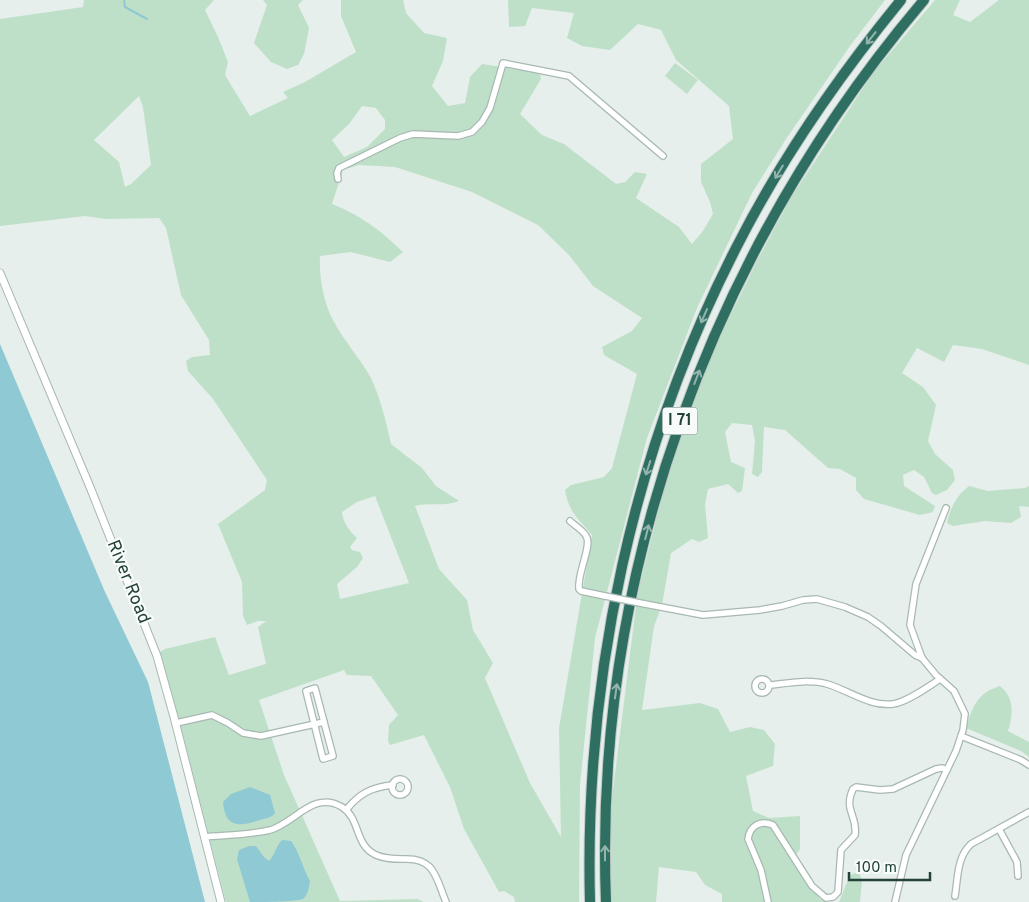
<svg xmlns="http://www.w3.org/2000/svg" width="1029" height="902" font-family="Overpass,sans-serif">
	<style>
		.green { fill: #bfe0c8; fill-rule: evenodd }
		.water { fill: #8ec9d4 }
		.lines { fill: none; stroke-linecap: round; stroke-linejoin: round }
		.stream { stroke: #8ec9d4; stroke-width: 2 }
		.minor-casing { stroke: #a8b8b2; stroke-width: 8 }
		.tertiary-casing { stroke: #a8b8b2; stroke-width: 9 }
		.motorway-casing { stroke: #c2cac8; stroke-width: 12 }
		.minor { stroke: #fff; stroke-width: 5.5 }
		.tertiary { stroke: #fff; stroke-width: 7 }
		.motorway { stroke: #2f6f62; stroke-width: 10 }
		.minor-bridge-casing { stroke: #a8b8b2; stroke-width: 8; stroke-linecap: butt }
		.minor-bridge { stroke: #fff; stroke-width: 5.5 }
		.oneway { stroke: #93b5ae }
		.labels { text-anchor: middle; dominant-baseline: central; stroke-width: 4.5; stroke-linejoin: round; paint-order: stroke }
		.shield { fill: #f7fbf9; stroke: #637a73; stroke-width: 1 }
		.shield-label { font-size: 16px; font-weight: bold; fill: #24423a }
		.street-label { font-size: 18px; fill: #24423a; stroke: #f7fbf9 }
	</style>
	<rect width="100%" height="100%" fill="#e6efeb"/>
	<g class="green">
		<path d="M84 0H214L205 10 218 37 228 62 225 75 250 116 288 98 283 92 305 82 356 52 341 16V0H403L406 13 424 33 447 38 443 61 432 86 448 106 465 103 470 77 482 64 540 73 541 79 520 114 542 135 564 144 616 184 625 182 635 172 647 174 636 198 679 227 692 244 703 231 713 214 710 202 701 182V164L733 139 729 106 676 60 661 30 638 24 610 50 582 46 567 38 574 13 532 8 525 26 509 27 508 0H885L850 46 786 139 752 193 697 308 647 438 595 638 580 785 579 902H515L514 897 504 891 499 892 464 829 450 787 424 735 390 745 388 741 389 725 398 715 371 676 347 675 344 670 259 700 284 775 340 901 417 899 424 902H226L172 694 159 655 160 652 165 649 215 637 229 675 266 664 258 627 266 621H258L247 625 243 616 242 582 218 524 265 490 267 480 213 399 188 371 186 361 192 357 210 355 209 340 181 295 166 228 159 218 106 219 85 216 0 226V19L83 7ZM139 96 143 107 151 165 131 184 125 187 119 162 94 140ZM362 106 376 108 385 120V129L367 147 344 157 332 140 349 124ZM359 165 395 167 472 192 538 225 569 255 593 286 642 318 632 331 602 347 604 355 637 374 612 468 604 477 571 485 565 490C569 513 578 518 592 535L559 728 561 837 530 783 485 678 493 663 473 630 467 600 439 569 415 506C430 502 444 507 459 501L436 486 422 468 391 444C386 421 381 400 371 378 360 358 343 340 333 320 323 302 319 276 320 256L351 252 390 262 403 252C380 230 362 216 332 204L343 170ZM375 496 409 583 340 599 337 584 357 567 363 558 360 552 352 550 350 547 357 538C349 531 343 522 342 512L357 502Z"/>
		<polygon points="263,0 303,0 298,5 309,28 304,54 298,65 287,69 271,62 254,43 267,5"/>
		<polygon points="935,0 960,0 953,15 970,22 999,0 1029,0 1029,365 982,349 953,345 944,362 917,348 902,373 923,387 936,405 928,441 935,454 953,470 955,480 947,490 936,495 932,493 924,477 914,470 903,475 904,486 935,506 933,512 920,515 864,499 856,490 856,478 840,469 828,468 785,430 764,427 762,472 758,477 752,474 755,441 752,425 732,423 725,432 731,462 745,468 742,491 738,493 728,484 708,489 705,504 708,538 699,542 692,539 671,553 662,605 636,600 668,472 712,353 758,259 792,196 873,73"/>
		<polygon points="675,63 698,80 687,94 665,76"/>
		<path d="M969 486 988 491 1025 488 1029 486V507L1019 506 1021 517 1011 523 985 521 953 526 947 523C950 508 957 495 969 486Z"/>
		<polygon points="636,606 660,611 654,626 642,710 700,703 718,709 730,732 750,727 764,730 775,744 773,766 746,776 753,811 769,818 800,816 800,849 792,861 820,899 826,902 722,902 722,894 705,885 696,872 659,867 656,902 611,902 611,806"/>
		<path d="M1000 686C1015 698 1013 715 1008 731L1029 742V757L1021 751 966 728C973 706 977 693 1000 686Z"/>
		<polygon points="859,872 862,880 860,902 839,902 850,875"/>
	</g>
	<g class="water">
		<polygon points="0,344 105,592 148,682 205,902 0,902"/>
		<path d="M250 787 270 795 275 813C271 818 266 818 260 820 239 827 225 828 223 802L231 794Z"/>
		<path d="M282 840 291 841C300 853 302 867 310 881 309 887 308 895 303 899 294 902 261 902 250 902L237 859 239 850 249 846H256L264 857 269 861C275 855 276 846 282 840Z"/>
	</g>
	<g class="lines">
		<polyline class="stream" points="124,0 125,7 147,19"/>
		<g class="minor-casing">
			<g id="minor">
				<polyline points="338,179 337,173 339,168 400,138 413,134 458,136 472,132 482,122 490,108 503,63 569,76 663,156"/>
				<path d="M570 521C575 526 585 531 587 538 591 548 577 574 579 589L581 591 605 596"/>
				<polyline points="645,604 703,615 760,610 782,606 803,600 817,599 845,607 868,617 881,626 915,655 922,658"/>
				<circle cx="762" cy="686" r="7"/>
				<path d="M770 685C788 683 809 679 827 684 848 690 870 707 893 704 907 702 928 687 940 679"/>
				<polygon points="315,688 333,756 323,759 306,691"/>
				<polyline points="176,723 212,715 228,723 243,733 261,736 324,722"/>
				<polyline points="961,736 1021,760 1029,765"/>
				<circle cx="400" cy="787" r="8"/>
				<path d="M346 810C359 794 371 787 393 785"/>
				<polyline points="999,829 1017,862 1018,876"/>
				<path d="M205 837C226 835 249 835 270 830 295 823 313 790 342 807 361 819 354 845 376 855 385 859 394 859 403 859 435 857 436 878 446 902"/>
				<path d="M955 896C958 877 957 857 971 844L1029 812"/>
				<path d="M768 902 761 870 748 839C750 825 761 820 773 825L812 886 826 898 833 897 838 892 841 850 855 835C858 816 843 810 853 789L856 787 880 790 893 789 936 769 942 768 947 770"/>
				<polyline points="895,902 906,855 956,751 963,730 965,714 954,691 936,675 922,658 910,625 916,584 946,508"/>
			</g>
		</g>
		<g class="tertiary-casing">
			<polyline id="tertiary" points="0,273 90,487 157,656 174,717 221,902"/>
		</g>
		<g class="motorway-casing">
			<g id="motorway">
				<path d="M590 902C584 677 633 449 736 248 781 159 838 77 901 0"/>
				<path d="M606 902C593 573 712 250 924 0"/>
			</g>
		</g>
		<use href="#minor" class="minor"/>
		<use href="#tertiary" class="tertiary"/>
		<use href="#motorway" class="motorway"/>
		<g class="minor-bridge-casing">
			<polyline id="minor-bridge" points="605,596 645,604"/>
		</g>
		<use href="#minor-bridge" class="minor-bridge"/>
	</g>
	<defs><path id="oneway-shaft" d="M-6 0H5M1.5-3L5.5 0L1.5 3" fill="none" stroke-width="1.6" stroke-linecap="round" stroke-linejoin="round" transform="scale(1.25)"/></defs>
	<g class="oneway">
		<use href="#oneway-shaft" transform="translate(871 38) rotate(128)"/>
		<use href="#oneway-shaft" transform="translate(779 172) rotate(121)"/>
		<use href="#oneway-shaft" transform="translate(704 316) rotate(114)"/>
		<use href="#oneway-shaft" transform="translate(697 377) rotate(-69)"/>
		<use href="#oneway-shaft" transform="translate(648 468) rotate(108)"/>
		<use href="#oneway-shaft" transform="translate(647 532) rotate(-76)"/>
		<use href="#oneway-shaft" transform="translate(616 691) rotate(-82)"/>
		<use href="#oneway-shaft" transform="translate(605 853) rotate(-90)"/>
	</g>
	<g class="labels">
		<rect class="shield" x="662.5" y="407.5" width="35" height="27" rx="4"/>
		<g class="shield-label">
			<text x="680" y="421">I 71</text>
		</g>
		<g class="street-label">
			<text transform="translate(128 582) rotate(68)">River Road</text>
		</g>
	</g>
	<path d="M849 872v8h81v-8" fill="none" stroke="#24423a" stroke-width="2.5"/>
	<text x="856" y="872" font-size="15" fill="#24423a" stroke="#f7fbf9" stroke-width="4" paint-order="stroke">100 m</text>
</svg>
